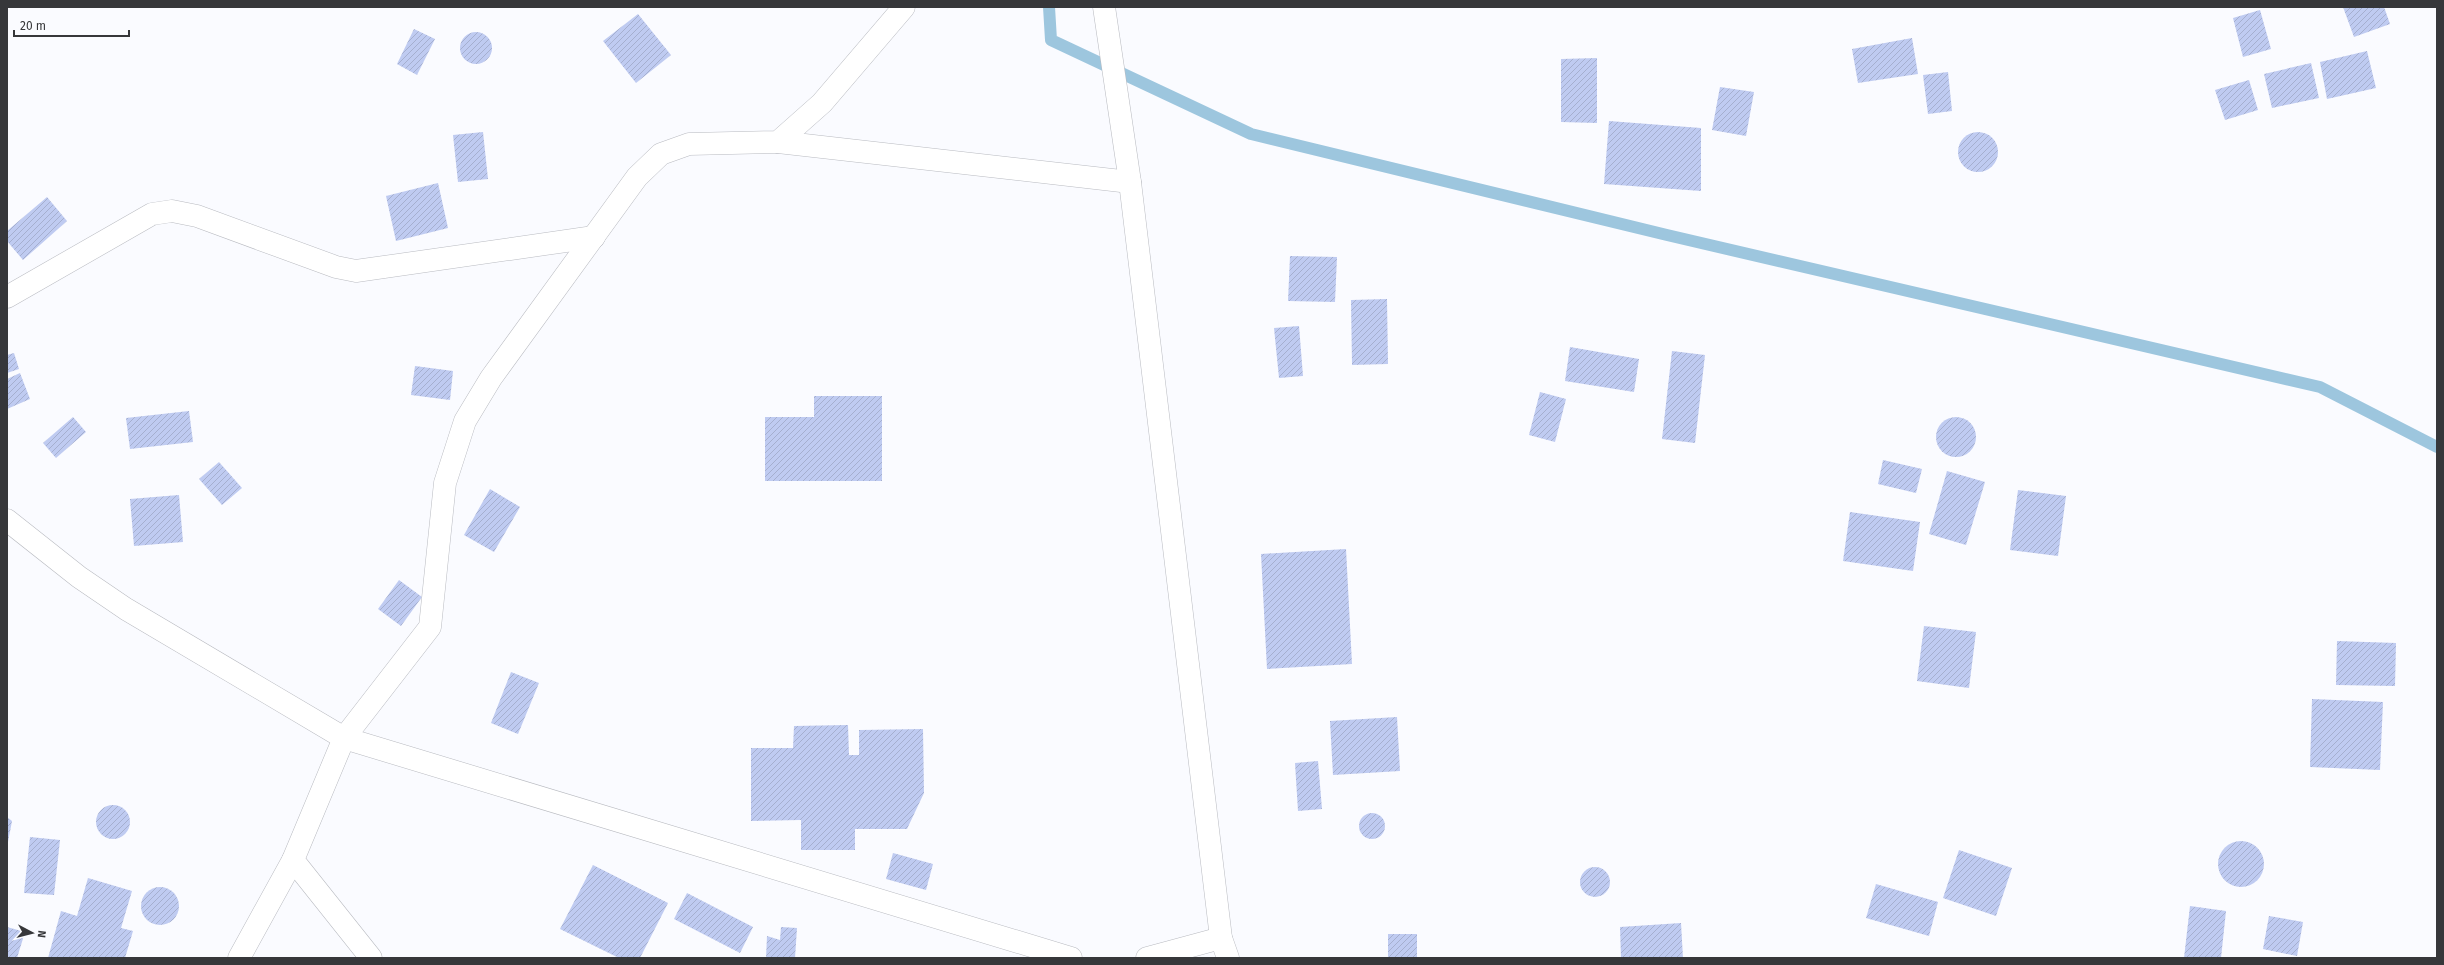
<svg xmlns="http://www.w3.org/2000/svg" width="2444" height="965" font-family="'Fira Sans',sans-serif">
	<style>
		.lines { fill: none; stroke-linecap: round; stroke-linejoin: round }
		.stream { stroke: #9dc6de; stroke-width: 12 }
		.building { fill: url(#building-hatch) }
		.minor-casing { stroke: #b9bbc1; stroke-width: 23 }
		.tertiary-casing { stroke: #b9bbc1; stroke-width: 23 }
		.minor { stroke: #fff; stroke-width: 22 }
		.tertiary { stroke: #fff; stroke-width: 22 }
	</style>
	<defs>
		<pattern id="building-hatch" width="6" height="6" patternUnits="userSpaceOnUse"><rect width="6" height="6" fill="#bfcbf1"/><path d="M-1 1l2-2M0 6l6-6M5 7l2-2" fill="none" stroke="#a5afcf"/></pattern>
	</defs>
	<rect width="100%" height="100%" fill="#fafbff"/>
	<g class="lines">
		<polyline class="stream" points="1049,7 1051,40 1251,134 1667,235 2320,387 2437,447"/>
	</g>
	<g class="building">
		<polygon points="2343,7 2384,7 2390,24 2354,37"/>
		<polygon points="2260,10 2271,49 2243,57 2233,18"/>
		<polygon points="638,14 671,55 636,83 603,41"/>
		<polygon points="414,29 435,39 417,75 397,64"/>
		<circle cx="476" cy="48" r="16"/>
		<polygon points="1912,38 1918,74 1858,83 1852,49"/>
		<polygon points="2367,51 2376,88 2327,99 2320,62"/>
		<polygon points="1597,58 1597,123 1561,122 1561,59"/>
		<polygon points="2311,63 2319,98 2272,108 2264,74"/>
		<polygon points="1948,72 1952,111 1928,114 1923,75"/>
		<polygon points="2249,80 2258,110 2225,120 2215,90"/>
		<polygon points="1720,87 1754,92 1746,136 1712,130"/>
		<polygon points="1609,121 1701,128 1701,191 1604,184"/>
		<polygon points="483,132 488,179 458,182 453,135"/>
		<circle cx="1978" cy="152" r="20"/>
		<polygon points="438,183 448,228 396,241 386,196"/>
		<polygon points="47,197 67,221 23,260 7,241 7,231"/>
		<polygon points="1290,256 1337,257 1335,302 1288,301"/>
		<polygon points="1387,299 1388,364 1352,365 1351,300"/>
		<polygon points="1299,326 1303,376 1279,378 1274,328"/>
		<polygon points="1570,347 1639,359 1634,392 1565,381"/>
		<polygon points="1672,351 1705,355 1695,443 1662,439"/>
		<polygon points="14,353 19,369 7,373 7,355"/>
		<polygon points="415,366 453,371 450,400 411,395"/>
		<polygon points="20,373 30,399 7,409 7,379"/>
		<polygon points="1540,392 1566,399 1555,442 1529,435"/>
		<polygon points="814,396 882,396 882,481 765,481 765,417 814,417"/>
		<polygon points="189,411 193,442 130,449 126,418"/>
		<polygon points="73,417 86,432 56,458 43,443"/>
		<circle cx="1956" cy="437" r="20"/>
		<polygon points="1883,460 1922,469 1916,493 1878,484"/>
		<polygon points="219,462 242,488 222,505 199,479"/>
		<polygon points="1947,471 1985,482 1966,545 1929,534"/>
		<polygon points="490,489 520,507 494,552 464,535"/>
		<polygon points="2018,490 2066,496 2058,556 2010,550"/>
		<polygon points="179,495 183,542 134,546 130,499"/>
		<polygon points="1850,512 1920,522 1913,571 1843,561"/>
		<polygon points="1346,549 1352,664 1267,669 1261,554"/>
		<polygon points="399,580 422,597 401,626 378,609"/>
		<polygon points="1924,626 1976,632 1969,688 1917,681"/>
		<polygon points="2337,641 2396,643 2395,686 2336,685"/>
		<polygon points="511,672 539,683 518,734 491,723"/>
		<polygon points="2312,699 2383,702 2380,770 2310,767"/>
		<polygon points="1397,717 1400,771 1333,775 1330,721"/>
		<polygon points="848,725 849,755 859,755 859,730 923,729 924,793 907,829 855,829 855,850 801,850 801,820 751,821 751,748 793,748 794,726"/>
		<polygon points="1318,761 1322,809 1298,811 1295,763"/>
		<circle cx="113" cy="822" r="17"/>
		<circle cx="1372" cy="826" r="13"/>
		<polygon points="7,817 12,821 8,842 7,842"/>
		<polygon points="30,837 60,840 54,895 24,893"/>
		<circle cx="2241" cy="864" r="23"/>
		<polygon points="1959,850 2012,868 1996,916 1943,898"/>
		<polygon points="893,853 933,864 926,890 886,879"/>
		<polygon points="593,865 668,903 640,958 619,958 560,929"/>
		<circle cx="1595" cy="882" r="15"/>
		<polygon points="88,878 132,891 121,928 133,931 125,958 48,958 61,911 77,916"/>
		<polygon points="1876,884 1938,902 1929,936 1866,918"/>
		<circle cx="160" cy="906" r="19"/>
		<polygon points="687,893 753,927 740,953 674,919"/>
		<polygon points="2190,906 2226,911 2221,958 2184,958"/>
		<polygon points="2269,916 2303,922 2297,956 2263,949"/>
		<polygon points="1681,923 1683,958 1621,958 1620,927"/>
		<polygon points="7,927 25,932 17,958 7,958"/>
		<polygon points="781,927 797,928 795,958 766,958 767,936 780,940"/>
		<rect x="1388" y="934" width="29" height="24"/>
	</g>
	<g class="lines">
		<g class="minor-casing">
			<g id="minor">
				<polyline points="904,7 822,103 778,142 689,144 661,154 637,177 491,378 465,421 445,483 430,627 344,738 1071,958"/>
				<polyline points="778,142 1130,182"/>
				<polyline points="7,297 152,214 172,211 197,216 336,267 356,271 594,237"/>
				<polyline points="7,520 79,577 126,609 344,738 293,860 371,958"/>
				<polyline points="239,958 293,860"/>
				<polyline points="1147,958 1221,938"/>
			</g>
		</g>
		<g class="tertiary-casing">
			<polyline id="tertiary" points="1104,7 1130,182 1221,938 1228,958"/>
		</g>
		<use href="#minor" class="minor"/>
		<use href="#tertiary" class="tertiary"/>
	</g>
	<rect width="2444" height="965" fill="none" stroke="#36373a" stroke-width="16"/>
	<g transform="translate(32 933) rotate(97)" stroke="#fafbff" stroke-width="3" paint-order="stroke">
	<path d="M0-3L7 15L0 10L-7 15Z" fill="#36373a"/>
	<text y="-6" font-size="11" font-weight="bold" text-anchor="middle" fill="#36373a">N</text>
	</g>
	<path d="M14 30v6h115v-6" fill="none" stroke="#36373a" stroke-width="2"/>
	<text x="20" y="30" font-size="12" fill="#36373a" stroke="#fafbff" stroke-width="3" paint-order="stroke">20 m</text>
</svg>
